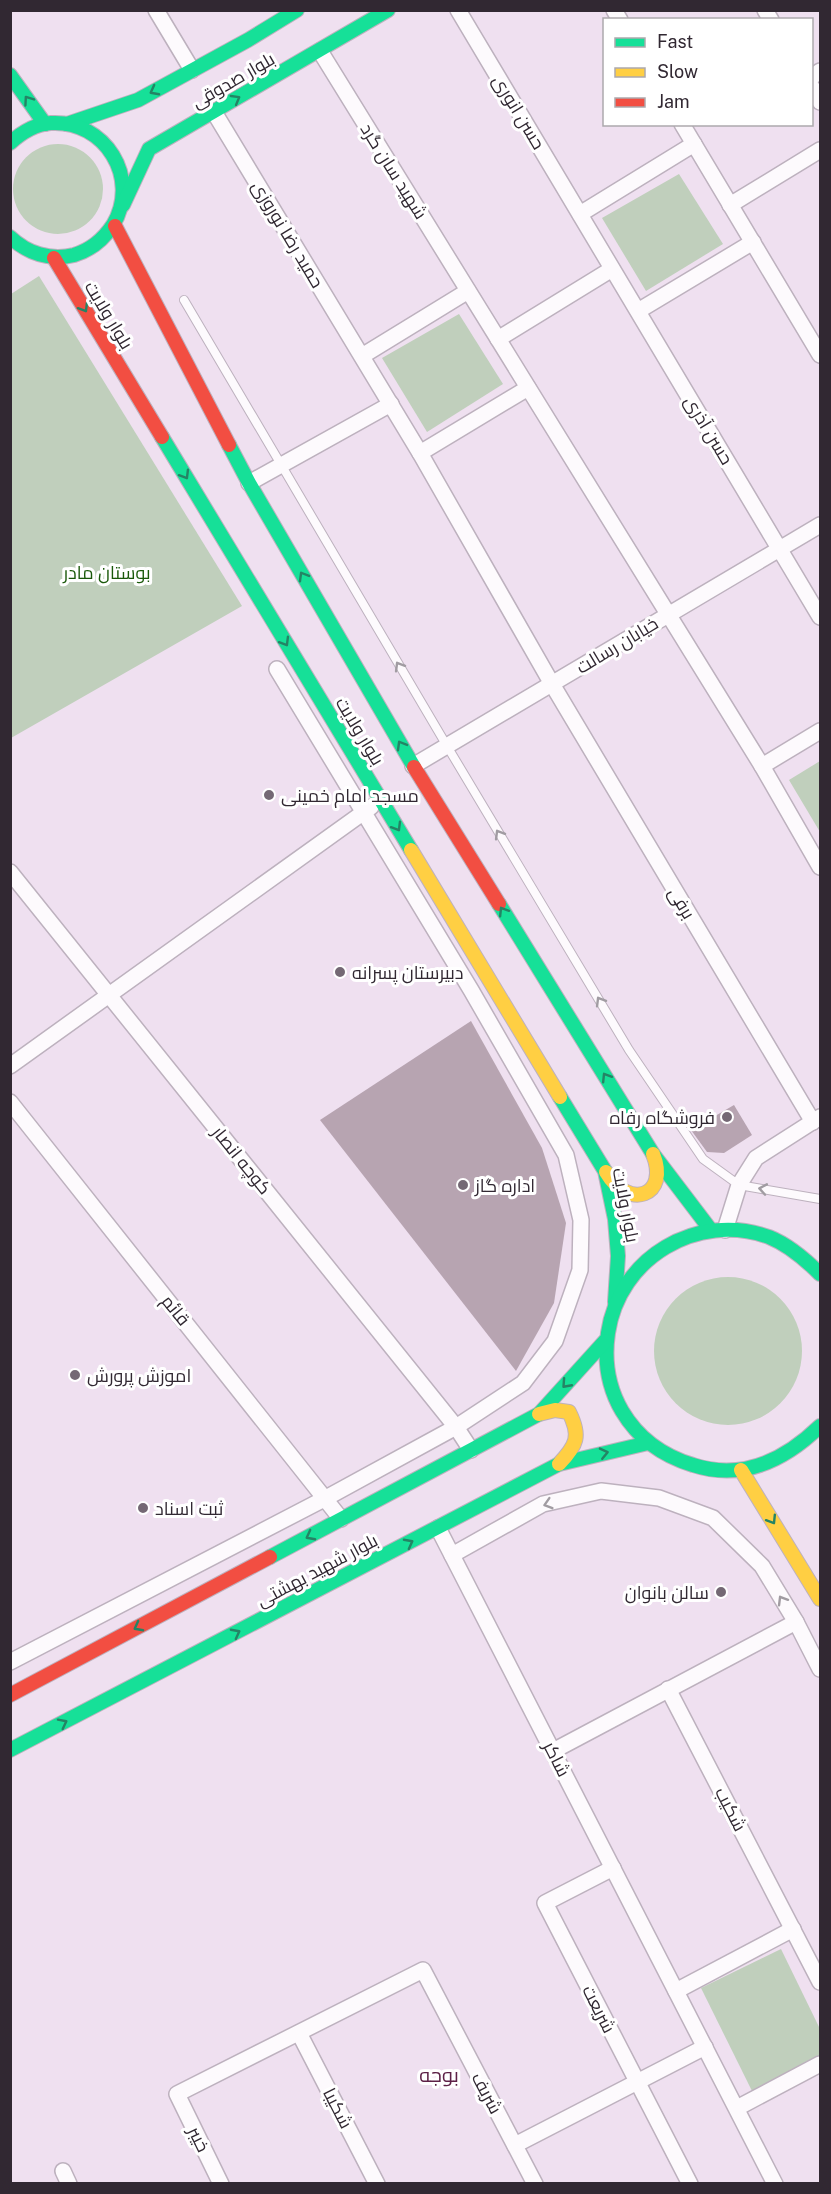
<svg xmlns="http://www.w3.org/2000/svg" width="831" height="2194" font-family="'Public Sans',Cairo,sans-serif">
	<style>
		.green { fill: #c0cfbc }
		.building { fill: #b7a4b1 }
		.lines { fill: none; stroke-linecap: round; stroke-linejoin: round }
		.lane-casing { stroke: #bdb1be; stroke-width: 10 }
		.street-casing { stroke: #bdb1be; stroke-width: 18 }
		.fast-casing { stroke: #bdb1be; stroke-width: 16 }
		.slow-casing { stroke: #bdb1be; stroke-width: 16 }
		.jam-casing { stroke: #bdb1be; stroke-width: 16 }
		.lane { stroke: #fdfafd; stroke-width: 8 }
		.street { stroke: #fdfafd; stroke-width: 15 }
		.fast { stroke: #16e098; stroke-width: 14 }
		.slow { stroke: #ffcf43; stroke-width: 14 }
		.jam { stroke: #f24e42; stroke-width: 14 }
		.oneway { stroke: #248465 }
		.oneway2 { stroke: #a19ca2 }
		.poi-dot { fill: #746874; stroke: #fff; stroke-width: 2 }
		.labels { text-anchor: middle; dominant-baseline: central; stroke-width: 6; stroke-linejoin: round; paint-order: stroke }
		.street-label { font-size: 18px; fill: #312832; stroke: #fff }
		.park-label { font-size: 18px; fill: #195809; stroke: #fff }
		.poi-label { font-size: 18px; fill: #312832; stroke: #fff; text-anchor: start }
		.neighbourhood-label { font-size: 20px; fill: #5d2147; stroke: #fff }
	</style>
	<rect width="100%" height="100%" fill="#efe0f0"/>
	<g class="green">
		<circle cx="58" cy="189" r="45"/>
		<polygon points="679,174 723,244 646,291 602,218"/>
		<polygon points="39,276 242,606 11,738 11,294"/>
		<polygon points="459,314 503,384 427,432 382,358"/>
		<polygon points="820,761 820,832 789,780"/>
		<circle cx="728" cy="1351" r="74"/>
		<polygon points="781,1949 820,2029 820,2057 752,2091 701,1988"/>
	</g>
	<g class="building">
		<polygon points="471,1021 542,1148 566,1223 554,1303 516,1371 320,1120"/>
		<polygon points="734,1105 752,1135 724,1153 707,1152 691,1130"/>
	</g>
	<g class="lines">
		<g class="lane-casing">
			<polyline id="lane" points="184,300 447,746 629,1050 703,1159 739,1185 820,1199"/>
		</g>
		<g class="street-casing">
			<g id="street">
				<polyline points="156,10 192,70"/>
				<polyline points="458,10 820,617"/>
				<polyline points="614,10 620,20"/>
				<polyline points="765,10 771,20"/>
				<polyline points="320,51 762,766 820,867"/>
				<polyline points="812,77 820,71"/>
				<polyline points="812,87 820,102"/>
				<polyline points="214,112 420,453 528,388"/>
				<polyline points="682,124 820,355"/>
				<polyline points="730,205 820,150"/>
				<polyline points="580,214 694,144"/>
				<polyline points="638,311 753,242"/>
				<polyline points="498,339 612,269"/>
				<polyline points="362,356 468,291"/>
				<polyline points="420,453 552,684 813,1122"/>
				<polyline points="249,483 391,404"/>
				<polyline points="413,766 820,525"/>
				<polyline points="762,766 820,731"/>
				<polyline points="10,872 456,1427 471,1450"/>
				<polyline points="10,1066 371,807"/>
				<polyline points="10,1102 341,1519"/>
				<polyline points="725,1230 739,1185 756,1158 820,1117"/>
				<polyline points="438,1528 775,2184"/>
				<polyline points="452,1555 543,1504 601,1491 659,1498 713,1518 762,1566 796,1622 820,1669"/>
				<polyline points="10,1662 326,1498 456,1427 523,1383 555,1341 580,1270 581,1220 566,1155 471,990 277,669"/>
				<polyline points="668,1689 820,1982"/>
				<polyline points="553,1751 796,1622"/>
				<polyline points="613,1868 545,1903 690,2184"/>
				<polyline points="676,1991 793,1929"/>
				<polyline points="299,2033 377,2184"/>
				<polyline points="737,2108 820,2064"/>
				<polyline points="515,2145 705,2047"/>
				<polyline points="63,2171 69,2184"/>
				<polyline points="221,2184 177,2094 423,1970 535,2184"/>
			</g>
		</g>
		<g class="fast-casing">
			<g id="fast">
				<polyline points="10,75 45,124"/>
				<polyline points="67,124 138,100 248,40 297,10"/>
				<path d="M10 143C21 133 35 124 51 123 105 120 141 178 113 225 103 240 91 250 74 255 50 261 27 253 10 237"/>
				<polyline points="123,205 149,149 388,10"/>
				<polyline points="162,437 411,850"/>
				<polyline points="229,445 249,483 414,767"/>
				<polyline points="499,904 653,1154 710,1229"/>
				<polyline points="560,1097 605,1171 615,1219 618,1256 615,1302"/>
				<path d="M820 1274C805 1259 789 1245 769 1237 697 1211 619 1258 608 1333 604 1360 608 1387 622 1411 638 1438 663 1456 693 1465 742 1481 785 1460 820 1426"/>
				<polyline points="270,1557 539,1414 605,1341"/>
				<polyline points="10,1750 559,1464 648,1443"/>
			</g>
		</g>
		<g class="slow-casing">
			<g id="slow">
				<polyline points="411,850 560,1097"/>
				<path d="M606 1172C629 1211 670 1196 653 1154"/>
				<path d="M539 1414 555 1410 569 1412C581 1436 577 1445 559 1464"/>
				<polyline points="741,1470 820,1599"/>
			</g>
		</g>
		<g class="jam-casing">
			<g id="jam">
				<polyline points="115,226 229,445"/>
				<polyline points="54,258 162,437"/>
				<polyline points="414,767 499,904"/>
				<polyline points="10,1695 270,1557"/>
			</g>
		</g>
		<use href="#lane" class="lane"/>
		<use href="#street" class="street"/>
		<use href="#fast" class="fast"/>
		<use href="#slow" class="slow"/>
		<use href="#jam" class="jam"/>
	</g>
	<defs><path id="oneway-chevron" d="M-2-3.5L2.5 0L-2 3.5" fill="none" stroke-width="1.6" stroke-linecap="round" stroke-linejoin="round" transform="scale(1.5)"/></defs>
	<g class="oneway">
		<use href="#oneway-chevron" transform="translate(154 91) rotate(152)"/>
		<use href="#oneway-chevron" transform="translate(236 99) rotate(-30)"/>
		<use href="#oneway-chevron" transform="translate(28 100) rotate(-125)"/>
		<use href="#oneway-chevron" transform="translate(84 308) rotate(59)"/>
		<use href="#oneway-chevron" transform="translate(185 475) rotate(59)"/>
		<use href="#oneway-chevron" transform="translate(303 576) rotate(-120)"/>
		<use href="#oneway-chevron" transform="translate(285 642) rotate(59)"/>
		<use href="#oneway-chevron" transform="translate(401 745) rotate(-120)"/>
		<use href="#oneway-chevron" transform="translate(397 827) rotate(59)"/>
		<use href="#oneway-chevron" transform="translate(503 911) rotate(-122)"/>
		<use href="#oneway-chevron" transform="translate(606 1077) rotate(-122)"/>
		<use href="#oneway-chevron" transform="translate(566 1384) rotate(132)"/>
		<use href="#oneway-chevron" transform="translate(604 1453) rotate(-13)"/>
		<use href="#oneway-chevron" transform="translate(772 1520) rotate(58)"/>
		<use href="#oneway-chevron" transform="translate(310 1536) rotate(152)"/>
		<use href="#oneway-chevron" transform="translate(409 1543) rotate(-28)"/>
		<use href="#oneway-chevron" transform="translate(138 1627) rotate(152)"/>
		<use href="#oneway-chevron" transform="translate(236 1633) rotate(-28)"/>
		<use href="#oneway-chevron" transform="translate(63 1723) rotate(-27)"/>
	</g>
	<g class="oneway2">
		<use href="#oneway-chevron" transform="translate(399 666) rotate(-121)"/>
		<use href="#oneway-chevron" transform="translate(499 834) rotate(-121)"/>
		<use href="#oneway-chevron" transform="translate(600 1001) rotate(-121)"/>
		<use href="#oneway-chevron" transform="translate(763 1189) rotate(-170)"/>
		<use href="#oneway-chevron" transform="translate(548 1504) rotate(163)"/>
		<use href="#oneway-chevron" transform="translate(782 1600) rotate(-121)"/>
	</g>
	<g class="poi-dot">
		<circle cx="269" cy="795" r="6"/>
		<circle cx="340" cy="972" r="6"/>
		<circle cx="727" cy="1117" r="6"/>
		<circle cx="463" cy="1185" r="6"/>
		<circle cx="75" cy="1375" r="6"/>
		<circle cx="143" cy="1508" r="6"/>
		<circle cx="721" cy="1592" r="6"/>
	</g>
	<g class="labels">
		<g class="street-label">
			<text transform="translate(233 80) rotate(-30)">بلوار صدوقی</text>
			<text transform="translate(519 112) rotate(59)">حسن انوری</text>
			<text transform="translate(394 171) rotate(58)">شهید سان گرد</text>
			<text transform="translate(288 234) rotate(59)">حمید رضا نوروزی</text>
			<text transform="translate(109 315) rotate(59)">بلوار ولایت</text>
			<text transform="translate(709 430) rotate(59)">حسن آذری</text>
			<text transform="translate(617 645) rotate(-31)">خیابان رسالت</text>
			<text transform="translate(360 731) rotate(59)">بلوار ولایت</text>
			<text transform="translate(682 903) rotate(59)">برفی</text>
			<text transform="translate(242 1160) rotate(51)">کوچه انصار</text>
			<text transform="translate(626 1205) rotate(79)">بلوار ولایت</text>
			<text transform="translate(176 1310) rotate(51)">قائم</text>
			<text transform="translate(317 1570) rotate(-28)">بلوار شهید بهشتی</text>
			<text transform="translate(557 1759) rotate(63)">شاکر</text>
			<text transform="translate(731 1809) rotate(63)">شکیب</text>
			<text transform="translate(599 2009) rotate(63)">شریعت</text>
			<text transform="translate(487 2093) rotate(62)">شریف</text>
			<text transform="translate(338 2108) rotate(63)">شکیبا</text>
			<text transform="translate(199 2139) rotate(64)">خیبر</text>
		</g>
		<g class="park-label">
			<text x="107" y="572">بوستان مادر</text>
		</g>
		<g class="poi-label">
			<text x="281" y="795">مسجد امام خمینی</text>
			<text x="352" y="972">دبیرستان پسرانه</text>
			<text x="715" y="1117" text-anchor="end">فروشگاه رفاه</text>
			<text x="475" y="1185">اداره گاز</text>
			<text x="87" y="1375">اموزش پرورش</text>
			<text x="155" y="1508">ثبت اسناد</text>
			<text x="709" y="1592" text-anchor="end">سالن بانوان</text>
		</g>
		<g class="neighbourhood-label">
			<text x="439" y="2075">بوجه</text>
		</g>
	</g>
	<rect width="831" height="2194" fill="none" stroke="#312832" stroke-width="24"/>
	<rect x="603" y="18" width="210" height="108" fill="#ffffff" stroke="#ada9ad" stroke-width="1.5"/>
	<rect x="615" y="38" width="30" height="9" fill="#16e098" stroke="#ada9ad" stroke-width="1.5"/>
	<text x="657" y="48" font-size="18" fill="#312832">Fast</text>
	<rect x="615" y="68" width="30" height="9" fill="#ffcf43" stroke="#ada9ad" stroke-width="1.5"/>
	<text x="657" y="78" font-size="18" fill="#312832">Slow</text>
	<rect x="615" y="98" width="30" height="9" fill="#f24e42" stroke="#ada9ad" stroke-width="1.5"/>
	<text x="657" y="108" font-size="18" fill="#312832">Jam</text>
</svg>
